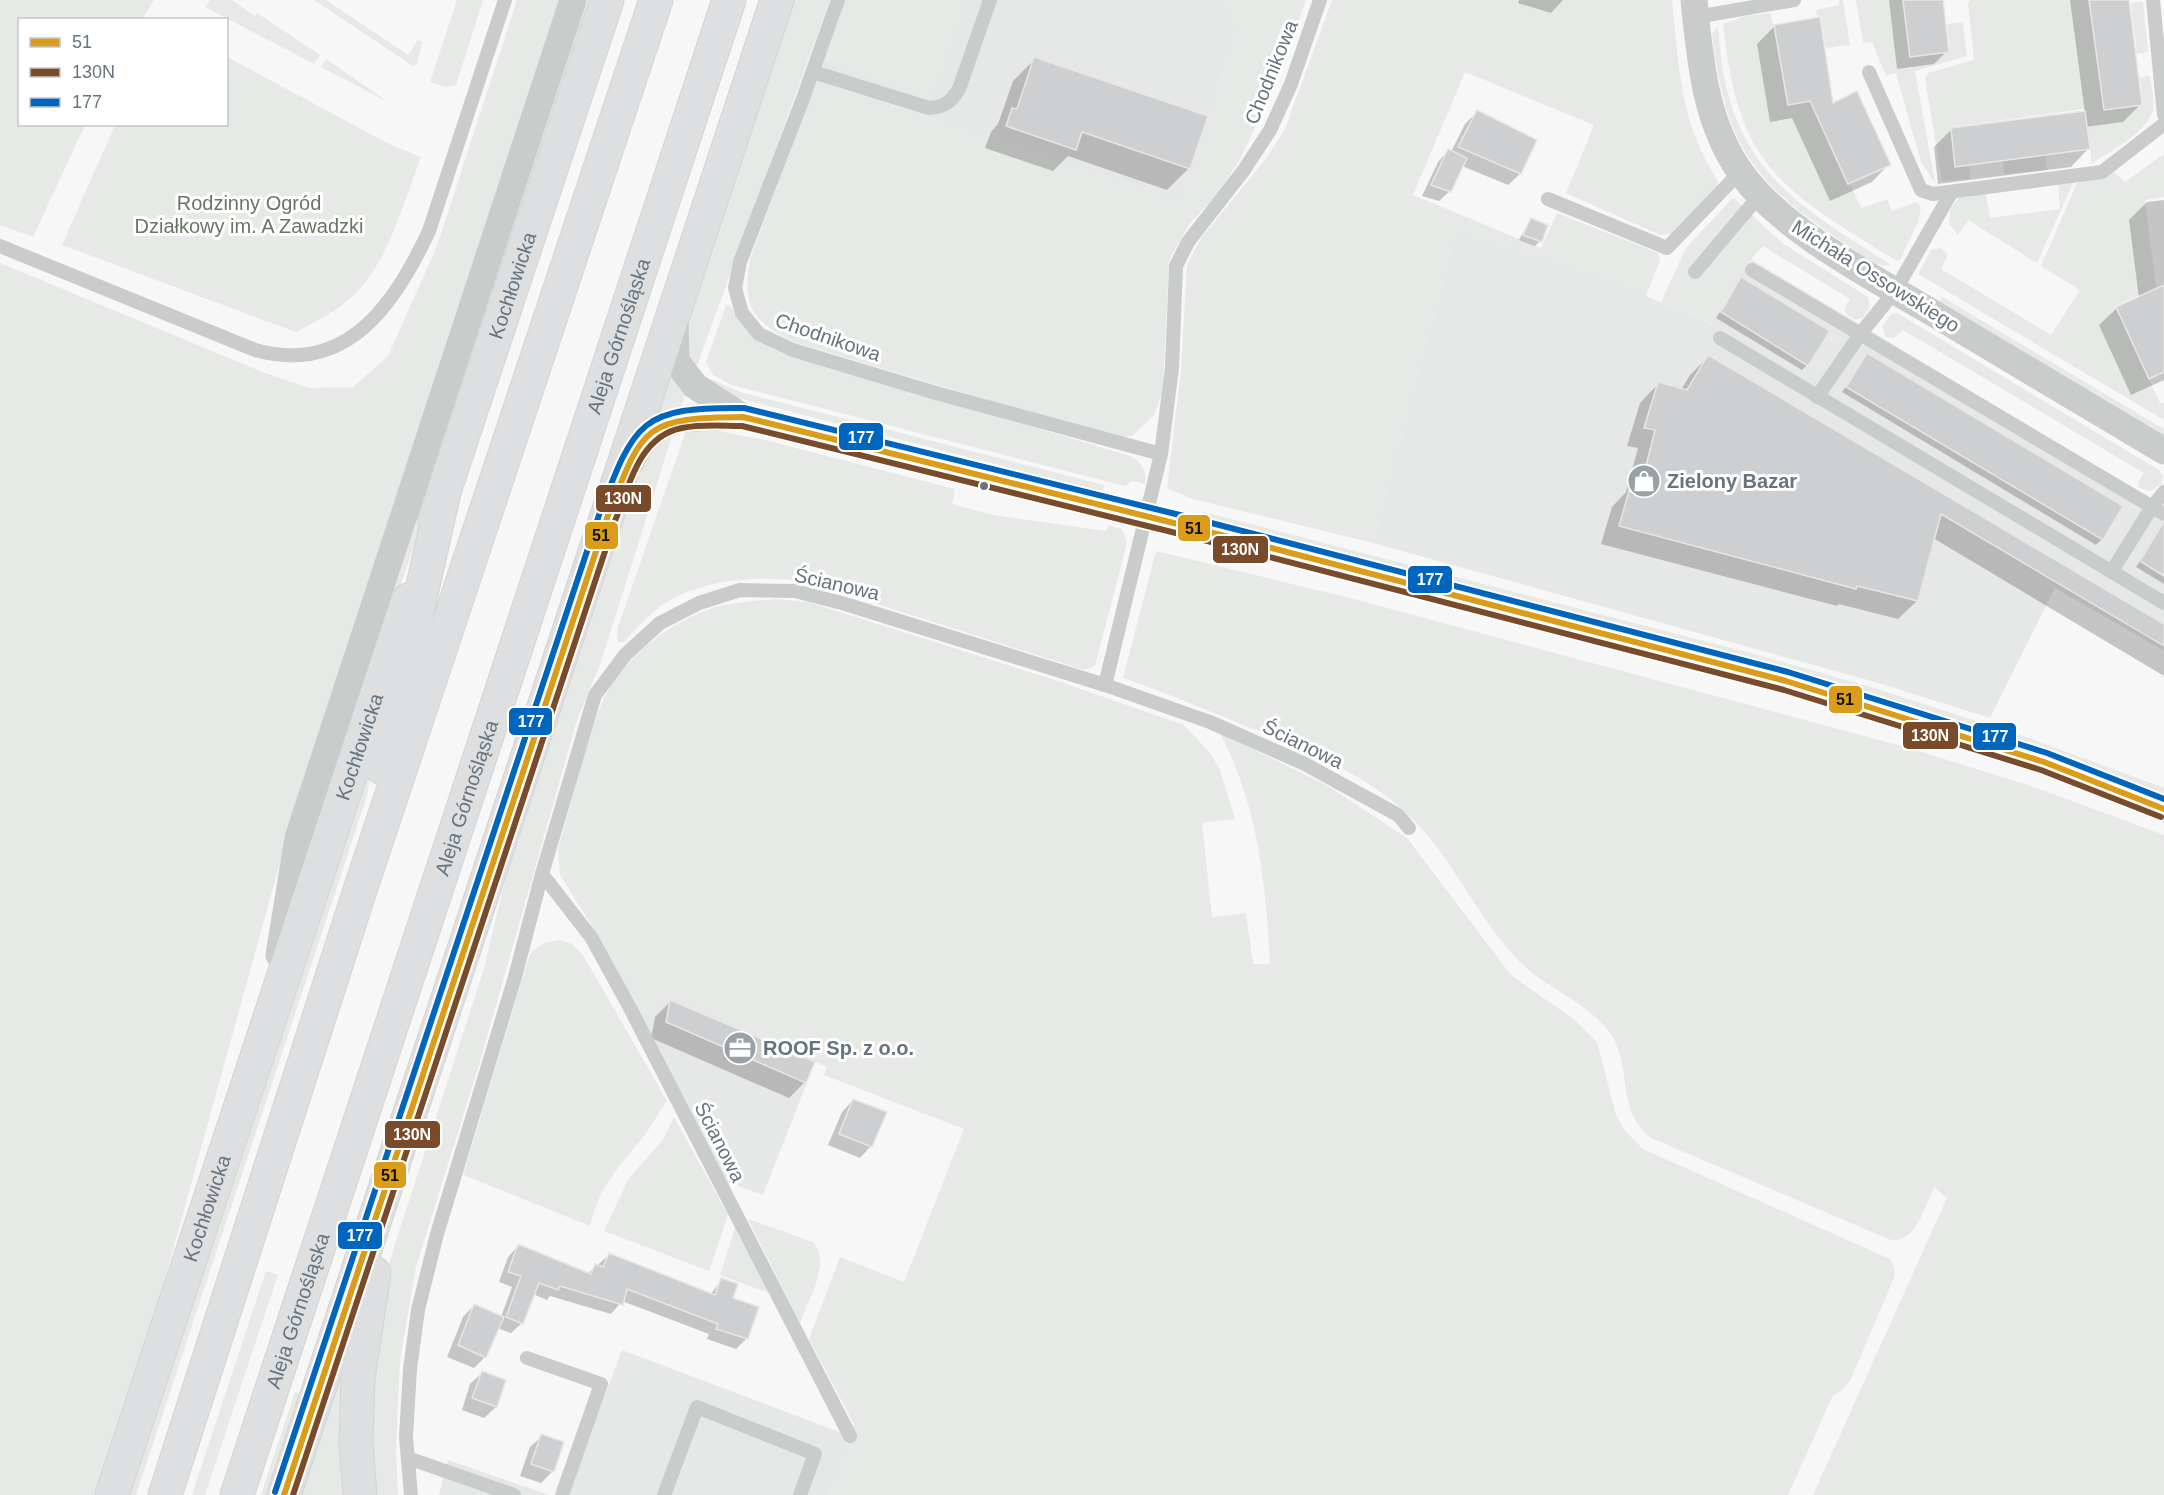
<svg xmlns="http://www.w3.org/2000/svg" width="2164" height="1495" font-family="Arial,sans-serif">
	<style>
		.built { fill: #e6e7e7 }
		.green { fill: #e6e9e5 }
		.shadow { fill: #0003 }
		.building { fill: #cecfd0; stroke: #e6e6e6; stroke-width: 1.5 }
		.lines { fill: none; stroke-linecap: round; stroke-linejoin: round }
		.secondary-casing { stroke: #d3d4d5; stroke-width: 35 }
		.motorway-casing { stroke: #d3d4d4; stroke-width: 35 }
		.service { stroke: #cacccc; stroke-width: 14 }
		.minor { stroke: #cacccc; stroke-width: 27 }
		.secondary { stroke: #dedfe0; stroke-width: 33 }
		.motorway { stroke: #dedfe0; stroke-width: 33 }
		.bus-1-casing { stroke: #fff; stroke-width: 10 }
		.bus-2-casing { stroke: #fff; stroke-width: 10 }
		.bus-3-casing { stroke: #fff; stroke-width: 10 }
		.bus-1 { stroke: #da9c19; stroke-width: 6 }
		.bus-2 { stroke: #7a4b2a; stroke-width: 6 }
		.bus-3 { stroke: #0065bd; stroke-width: 6 }
		.bus-dot { fill: #66747f; stroke: #fff; stroke-width: 2 }
		.labels { text-anchor: middle; dominant-baseline: central; stroke-width: 6; stroke-linejoin: round; paint-order: stroke }
		.street-label { font-size: 20px; fill: #66747f; stroke: #fff }
		.park-label { font-size: 20px; fill: #687764; stroke: #fff }
		.poi-label { font-size: 20px; font-weight: bold; fill: #66747f; stroke: #fff; text-anchor: start }
		.line-badge { stroke: #fff; stroke-width: 2 }
		.badge-label { font-size: 16px; text-anchor: middle; font-weight: bold; fill: #fff }
		.pale-badge-label { font-size: 16px; text-anchor: middle; font-weight: bold; fill: #111 }
	</style>
	<rect width="100%" height="100%" fill="#f7f7f7"/>
	<g class="built">
		<polygon points="844,0 1222,0 1236,31 1180,200 816,80"/>
		<polygon points="1455,234 1637,292 1712,324 1751,259 2164,507 2164,651 2055,588 1990,718 1875,682 1373,543"/>
		<polygon points="663,997 815,1062 763,1195 727,1182 654,1046"/>
		<polygon points="622,1350 850,1436 828,1495 567,1495"/>
		<polygon points="448,1460 549,1495 439,1495"/>
	</g>
	<g class="green">
		<polygon points="0,0 154,0 142,19 20,20 20,124 85,125 33,237 0,225"/>
		<polygon points="210,0 232,0 255,16 257,13 320,55 314,64 205,7"/>
		<polygon points="314,0 326,0 408,55 418,40 422,43 417,64 413,66"/>
		<polygon points="457,0 483,0 456,85 445,87 430,82"/>
		<polygon points="517,0 562,0 289,830 132,1398 100,1495 0,1495 0,263 265,373 309,388 353,387 388,356 437,246"/>
		<polygon points="586,0 593,0 316,843 326,787"/>
		<polygon points="792,0 830,0 698,363 694,369 684,348 683,324"/>
		<polygon points="844,0 969,0 935,97 927,99 835,68 822,61"/>
		<path d="M1214 0H1306L1280 76 1238 163 1215 197 1190 223 1169 260 1163 391 1154 415 1132 436 1114 438 794 342C752 321 742 307 750 259L816 80 1180 200 1236 31Z"/>
		<path d="M1332 0H1672C1679 66 1680 124 1718 181L1717 188 1675 233 1660 235 1566 193 1594 125 1465 72 1413 195 1541 248 1557 213 1658 253 1660 260 1646 296 1455 234 1373 543 1189 498 1167 488 1181 370 1187 264 1202 237 1265 160 1285 129Z"/>
		<polygon points="1839,0 1843,0 1850,45 1826,48 1821,17 1817,17 1816,10 1839,5"/>
		<polygon points="1856,0 1902,0 1909,58 1950,52 1947,24 1963,22 1967,56 1915,71 1935,183 1921,162 1896,73 1886,76 1872,42 1863,43"/>
		<path d="M1970 0H2088L2104 111 2143 106 2140 77 2150 76C2151 86 2156 104 2152 113 2142 136 2112 150 2092 163L2084 109 1950 127 1955 168 1969 166 1970 179 1942 181 1925 78 1928 73 1974 60 1968 4Z"/>
		<polygon points="2143,2 2148,52 2137,54 2131,3"/>
		<path d="M1771 13 1787 106 1832 99 1834 101 1814 111 1847 186H1851L1861 208 1887 199 1892 211 1916 202 1921 207 1918 222 1900 260 1897 261C1781 189 1738 168 1723 24L1745 16Z"/>
		<path d="M1718 26C1720 49 1722 72 1728 94 1752 184 1819 218 1891 265 1875 269 1856 250 1843 242 1752 182 1725 144 1712 34Z"/>
		<path d="M227 57 389 144 421 157C404 201 390 256 358 291 341 309 317 321 296 332L62 245 115 125 226 124Z"/>
		<polygon points="326,59 388,102 321,67"/>
		<polygon points="2164,154 2164,197 2145,200 2156,287 2115,306 2160,403 2164,403 2164,420 1918,274 1931,250 1941,248 1948,255 1941,269 2051,335 2080,290 2041,266 2077,183 2102,178 2114,172 2125,182"/>
		<polygon points="2046,156 2047,170 2004,174 2003,161"/>
		<polygon points="2073,183 2037,263 1968,220 1958,235 1949,224 1951,208 1961,195 1986,193 1990,218 2060,209 2058,184"/>
		<path d="M1732 199H1735L1782 243 1868 297 1870 307 1863 318C1854 321 1849 318 1844 310L1850 299 1763 246 1752 258 1713 324 1661 302 1686 248Z"/>
		<polygon points="1942,297 2164,429 2164,436 1939,302"/>
		<path d="M726 305 730 306 751 334 773 349 1130 456C1142 462 1147 471 1145 484L1133 481 1125 486 732 385 713 375 706 362Z"/>
		<polygon points="1897,313 2159,470 2163,476 2161,484 2151,491 2139,488 2138,483 2144,473 1903,330 1894,338 1886,337 1882,327 1890,315"/>
		<polygon points="1836,331 1841,333 1842,341 1818,377 1810,376 1810,367 1832,333"/>
		<polygon points="672,374 687,391 680,409 662,415 658,413"/>
		<polygon points="708,378 740,392 1104,485 1103,492 730,396"/>
		<path d="M687 428 713 430 765 440 955 489 952 504 993 515 1106 531 1108 525 1122 529 1127 543 1095 666 1084 670 811 583C764 575 710 577 667 602 651 611 637 629 624 642H618L617 630Z"/>
		<polygon points="674,430 601,662 577,720 479,1065 416,1267 400,1360 396,1447 398,1495 372,1495 368,1403 383,1285 395,1244 483,972 511,856 637,466"/>
		<polygon points="2125,507 2133,509 2133,514 2112,549 2103,550 2104,542"/>
		<polygon points="1204,512 1762,656 1874,688 2026,737 2164,788 2164,795 2008,736 1810,675 1202,518 1200,514"/>
		<polygon points="2157,520 2161,524 2138,563 2131,566 2130,563"/>
		<path d="M1156 551 1354 599 1909 748 2034 787 2164 835V1495H1813L1947 1198 1934 1187C1924 1207 1917 1242 1891 1240L1651 1138C1612 1105 1636 1063 1606 1028 1582 999 1543 987 1517 959 1480 920 1457 868 1421 828 1373 773 1294 746 1229 719 1194 705 1159 690 1123 678Z"/>
		<path d="M776 599 808 602 1058 681 1184 725 1211 754 1220 770 1235 819 1202 823 1212 917 1246 913 1253 964H1270C1266 884 1258 805 1220 733L1328 786 1407 838 1511 975 1575 1020 1597 1042 1616 1115 1625 1131 1643 1149 1890 1259 1895 1270 1894 1278 1850 1381 1841 1391 1833 1395 1788 1495H828L854 1424 809 1339 840 1257 904 1282 964 1129 824 1075 827 1067 664 997 654 1046 591 924 560 875 558 849C572 802 583 751 601 705 619 661 669 622 713 608 734 602 755 601 776 599Z"/>
		<polygon points="371,771 367,796 136,1495 127,1495 366,772"/>
		<path d="M560 940 572 944 583 955 667 1101C659 1112 652 1125 644 1136 619 1167 600 1184 590 1226L463 1175 529 957C537 944 546 942 560 940Z"/>
		<polygon points="674,1117 728,1215 709,1271 604,1231 629,1178 662,1141"/>
		<path d="M748 1219 813 1242C832 1262 808 1300 800 1323Z"/>
		<polygon points="735,1228 769,1293 720,1275"/>
		<polygon points="266,1271 278,1275 205,1495 192,1495"/>
		<polygon points="342,1357 350,1495 297,1495"/>
		<polygon points="295,1392 303,1395 270,1495 261,1495"/>
	</g>
	<g class="shadow">
		<polygon points="1519,0 1563,0 1551,13 1518,3"/>
		<polygon points="1889,0 1941,0 1947,51 1934,64 1897,69"/>
		<polygon points="2070,0 2128,0 2140,105 2123,122 2085,127 2088,149 2071,167 1938,184 1934,147 1952,129 2085,113"/>
		<polygon points="1775,26 1832,105 1889,164 1872,182 1830,201 1792,118 1770,122 1757,44"/>
		<polygon points="1035,59 1189,168 1167,190 1068,156 1053,171 985,148 991,132 998,124 1013,81"/>
		<polygon points="1477,112 1535,141 1520,174 1508,185 1462,166 1450,191 1439,201 1422,196 1438,162 1448,151 1451,152 1465,124"/>
		<polygon points="2164,200 2164,380 2131,395 2099,325 2117,308 2139,298 2129,220 2147,202"/>
		<polygon points="1531,219 1540,241 1535,246 1519,240"/>
		<polygon points="1742,279 1807,365 1802,370 1716,318"/>
		<polygon points="1867,355 2121,506 2102,539 2096,545 1842,392"/>
		<polygon points="1709,356 2164,627 2164,676 1933,538 1917,601 1898,619 1839,604 1837,606 1601,544 1612,507 1626,492 1638,448 1627,446 1640,403 1658,384 1681,390 1690,375"/>
		<polygon points="2160,530 2164,533 2164,584 2136,567"/>
		<polygon points="670,1002 805,1082 789,1098 651,1038 655,1017"/>
		<polygon points="853,1100 871,1146 860,1158 828,1145 842,1112"/>
		<polygon points="518,1246 587,1274 609,1255 710,1295 722,1280 747,1338 736,1349 707,1339 709,1334 622,1301 611,1314 550,1296 547,1300 533,1294 522,1323 511,1333 497,1328 485,1357 474,1368 447,1357 463,1317 474,1305 501,1317 512,1287 499,1282 508,1257"/>
		<polygon points="482,1373 496,1407 484,1418 462,1410 470,1384"/>
		<polygon points="542,1436 553,1471 541,1483 520,1476 530,1447"/>
	</g>
	<g class="building">
		<polygon points="1903,0 1943,0 1949,52 1910,57"/>
		<polygon points="2089,0 2129,0 2142,105 2104,110"/>
		<polygon points="1820,17 1833,103 1857,91 1891,165 1848,184 1810,101 1788,105 1774,25"/>
		<polygon points="1034,57 1208,116 1190,169 1082,132 1076,150 1006,126 1012,108 1017,109"/>
		<polygon points="1477,110 1537,140 1521,174 1458,147"/>
		<polygon points="2085,111 2090,149 1955,167 1951,128"/>
		<polygon points="1448,149 1467,158 1451,192 1431,185"/>
		<polygon points="1531,218 1548,225 1542,242 1523,235"/>
		<polygon points="1741,277 1830,331 1808,366 1721,312"/>
		<polygon points="2164,285 2164,372 2149,379 2116,307"/>
		<polygon points="1867,353 2123,506 2103,540 1846,387"/>
		<polygon points="1708,355 2164,624 2164,646 1941,514 1918,601 1857,586 1856,589 1619,526 1630,487 1640,490 1655,430 1644,428 1658,382 1687,390"/>
		<polygon points="2163,523 2164,523 2164,576 2140,561"/>
		<polygon points="670,1000 815,1062 806,1083 666,1022"/>
		<polygon points="853,1099 887,1112 872,1147 839,1134"/>
		<polygon points="518,1244 591,1274 595,1264 603,1267 609,1253 715,1295 721,1278 738,1284 733,1298 759,1307 748,1339 716,1329 718,1324 627,1289 623,1305 560,1286 558,1290 539,1283 523,1324 506,1317 521,1276 508,1272"/>
		<polygon points="474,1304 504,1317 486,1358 458,1345"/>
		<polygon points="482,1371 506,1380 497,1407 472,1398"/>
		<polygon points="541,1434 564,1442 554,1472 531,1464"/>
	</g>
	<g class="lines">
		<g class="secondary-casing">
			<g id="secondary">
				<path id="s1" d="M435 519 607 0"/>
				<path id="s2" d="M112 1495 408 600"/>
				<polyline points="284,1495 777,0"/>
				<polyline points="360,1495 356,1443 358,1378 374,1273"/>
			</g>
		</g>
		<g class="motorway-casing">
			<g id="motorway">
				<polyline points="382,768 444,492"/>
				<polyline points="165,1495 362,884 656,0"/>
				<path id="s3" d="M237 1495 729 0"/>
			</g>
		</g>
		<g class="service">
			<polyline points="838,0 802,101 740,262 735,288 742,313 759,334 793,350 936,393 1161,454"/>
			<polyline points="2153,0 2164,115"/>
			<polyline points="1696,17 1794,0"/>
			<path d="M813 72 929 108C945 107 951 102 959 89L990 0"/>
			<polyline points="1869,72 1921,190 1933,194 2102,172 2164,124"/>
			<polyline points="1548,199 1667,248 1740,172"/>
			<path d="M0 246 255 350C347 376 395 304 429 231L505 0"/>
			<polyline points="1752,270 2164,514"/>
			<polyline points="1695,272 1759,196"/>
			<polyline points="1720,338 2164,603"/>
			<polyline points="1817,397 1861,333 1895,291 1951,193"/>
			<polyline points="2112,571 2152,507 2164,492"/>
			<polyline points="1105,685 1161,454 1172,368 1176,266 1188,242 1244,170 1270,130 1291,84 1320,0"/>
			<polyline points="542,874 591,937 630,1008 850,1436"/>
			<polyline points="527,1358 601,1384 562,1495"/>
			<polyline points="408,1458 514,1495"/>
			<polyline points="411,1495 406,1437 410,1369 418,1310 437,1234 515,977 542,874 595,695 625,655 660,623 699,603 740,590 795,591 842,603 1105,685 1210,722 1305,764 1398,815 1409,828"/>
			<polyline points="664,1495 697,1407 815,1454 800,1495"/>
		</g>
		<g class="minor">
			<path d="M1694 0C1700 60 1705 123 1741 173 1781 229 1867 274 1926 309 2006 356 2085 404 2164 451"/>
			<polyline points="675,321 676,361 695,386 743,417"/>
			<path d="M631 462C653 411 696 418 743 417L1186 526 1786 681 2044 762 2164 809"/>
			<polyline points="279,955 298,838 573,0"/>
		</g>
		<use href="#secondary" class="secondary"/>
		<use href="#motorway" class="motorway"/>
		<g class="bus-1-casing">
			<path id="bus-1" d="M284 1495 607 518C643 426 642 418 743 417L1186 526 1786 681 2044 762 2164 809"/>
		</g>
		<g class="bus-2-casing">
			<path id="bus-2" d="M293 1495 615 521C629 486 639 436 682 428 702 424 722 426 742 426L1184 535 1784 690 2041 770 2161 817"/>
		</g>
		<g class="bus-3-casing">
			<path id="bus-3" d="M275 1492 599 515C635 421 640 407 744 408L1188 517 1788 672 2047 753 2164 799"/>
		</g>
		<use href="#bus-1" class="bus-1"/>
		<use href="#bus-2" class="bus-2"/>
		<use href="#bus-3" class="bus-3"/>
	</g>
	<defs>
		<g id="shop-disc" transform="scale(1.725)"><circle r="9.5" fill="#99a2a9" stroke="#fff"/><path d="M-5-2.5h2.3a2.7 3.5 0 0 1 5.4 0H5L5.5 6h-11ZM-1.5-2.5h3a1.5 2.3 0 0 0-3 0Z" fill="#fff"/></g>
		<g id="office-disc" transform="scale(1.725)"><circle r="9.5" fill="#99a2a9" stroke="#fff"/><path d="M-6-3h4V-5.5h4V-3h4V5H-6ZM-1-4.5V-3h2v-1.5ZM-6 0V1H6V0Z" fill="#fff"/></g>
	</defs>
	<g fill-rule="evenodd">
		<use href="#shop-disc" x="1644" y="481"/>
		<use href="#office-disc" x="740" y="1048"/>
	</g>
	<circle class="bus-dot" cx="984" cy="486" r="5"/>
	<g class="labels">
		<g class="street-label">
			<text transform="translate(1271 72) rotate(-68)">Chodnikowa</text>
			<text transform="translate(1876 276) rotate(32)">Michała Ossowskiego</text>
			<text stroke="none"><textPath href="#s1" startOffset="246">Kochłowicka</textPath></text>
			<text stroke="none"><textPath href="#s3" startOffset="1220">Aleja Górnośląska</textPath></text>
			<text transform="translate(828 337) rotate(19)">Chodnikowa</text>
			<text transform="translate(837 584) rotate(13)">Ścianowa</text>
			<text transform="translate(1303 744) rotate(26)">Ścianowa</text>
			<text stroke="none"><textPath href="#s2" startOffset="788">Kochłowicka</textPath></text>
			<text stroke="none"><textPath href="#s3" startOffset="734">Aleja Górnośląska</textPath></text>
			<text transform="translate(720 1142) rotate(63)">Ścianowa</text>
			<text stroke="none"><textPath href="#s2" startOffset="302">Kochłowicka</textPath></text>
			<text stroke="none"><textPath href="#s3" startOffset="194">Aleja Górnośląska</textPath></text>
		</g>
		<g class="park-label">
			<text x="249" y="203">Rodzinny Ogród<tspan x="249" dy="23">Działkowy im. A Zawadzki</tspan></text>
		</g>
		<g class="poi-label">
			<text x="1667" y="481">Zielony Bazar</text>
			<text x="763" y="1048">ROOF Sp. z o.o.</text>
		</g>
	</g>
	<g class="line-badge">
		<rect x="838" y="422" width="46" height="29" rx="6" fill="#0065bd"/>
		<rect x="595" y="484" width="57" height="29" rx="6" fill="#7a4b2a"/>
		<rect x="1177" y="514" width="34" height="28" rx="6" fill="#da9c19"/>
		<rect x="584" y="521" width="35" height="29" rx="6" fill="#da9c19"/>
		<rect x="1212" y="535" width="57" height="29" rx="6" fill="#7a4b2a"/>
		<rect x="1407" y="565" width="46" height="29" rx="6" fill="#0065bd"/>
		<rect x="1828" y="685" width="35" height="29" rx="6" fill="#da9c19"/>
		<rect x="508" y="707" width="45" height="29" rx="6" fill="#0065bd"/>
		<rect x="1902" y="721" width="57" height="29" rx="6" fill="#7a4b2a"/>
		<rect x="1972" y="722" width="45" height="29" rx="6" fill="#0065bd"/>
		<rect x="384" y="1120" width="57" height="29" rx="6" fill="#7a4b2a"/>
		<rect x="373" y="1161" width="34" height="28" rx="6" fill="#da9c19"/>
		<rect x="337" y="1221" width="46" height="29" rx="6" fill="#0065bd"/>
	</g>
	<g class="badge-label">
		<text x="861" y="443">177</text>
		<text x="623" y="504">130N</text>
		<text x="1240" y="555">130N</text>
		<text x="1430" y="585">177</text>
		<text x="531" y="727">177</text>
		<text x="1930" y="741">130N</text>
		<text x="1995" y="742">177</text>
		<text x="412" y="1140">130N</text>
		<text x="360" y="1241">177</text>
	</g>
	<g class="pale-badge-label">
		<text x="1194" y="534">51</text>
		<text x="601" y="541">51</text>
		<text x="1845" y="705">51</text>
		<text x="390" y="1181">51</text>
	</g>
	<rect x="18" y="18" width="210" height="108" fill="#ffffff" stroke="#c2c7cc" stroke-width="1.5"/>
	<rect x="30" y="38" width="30" height="9" fill="#da9c19" stroke="#c2c7cc" stroke-width="1.5"/>
	<text x="72" y="48" font-size="18" fill="#66747f">51</text>
	<rect x="30" y="68" width="30" height="9" fill="#7a4b2a" stroke="#c2c7cc" stroke-width="1.5"/>
	<text x="72" y="78" font-size="18" fill="#66747f">130N</text>
	<rect x="30" y="98" width="30" height="9" fill="#0065bd" stroke="#c2c7cc" stroke-width="1.5"/>
	<text x="72" y="108" font-size="18" fill="#66747f">177</text>
</svg>
